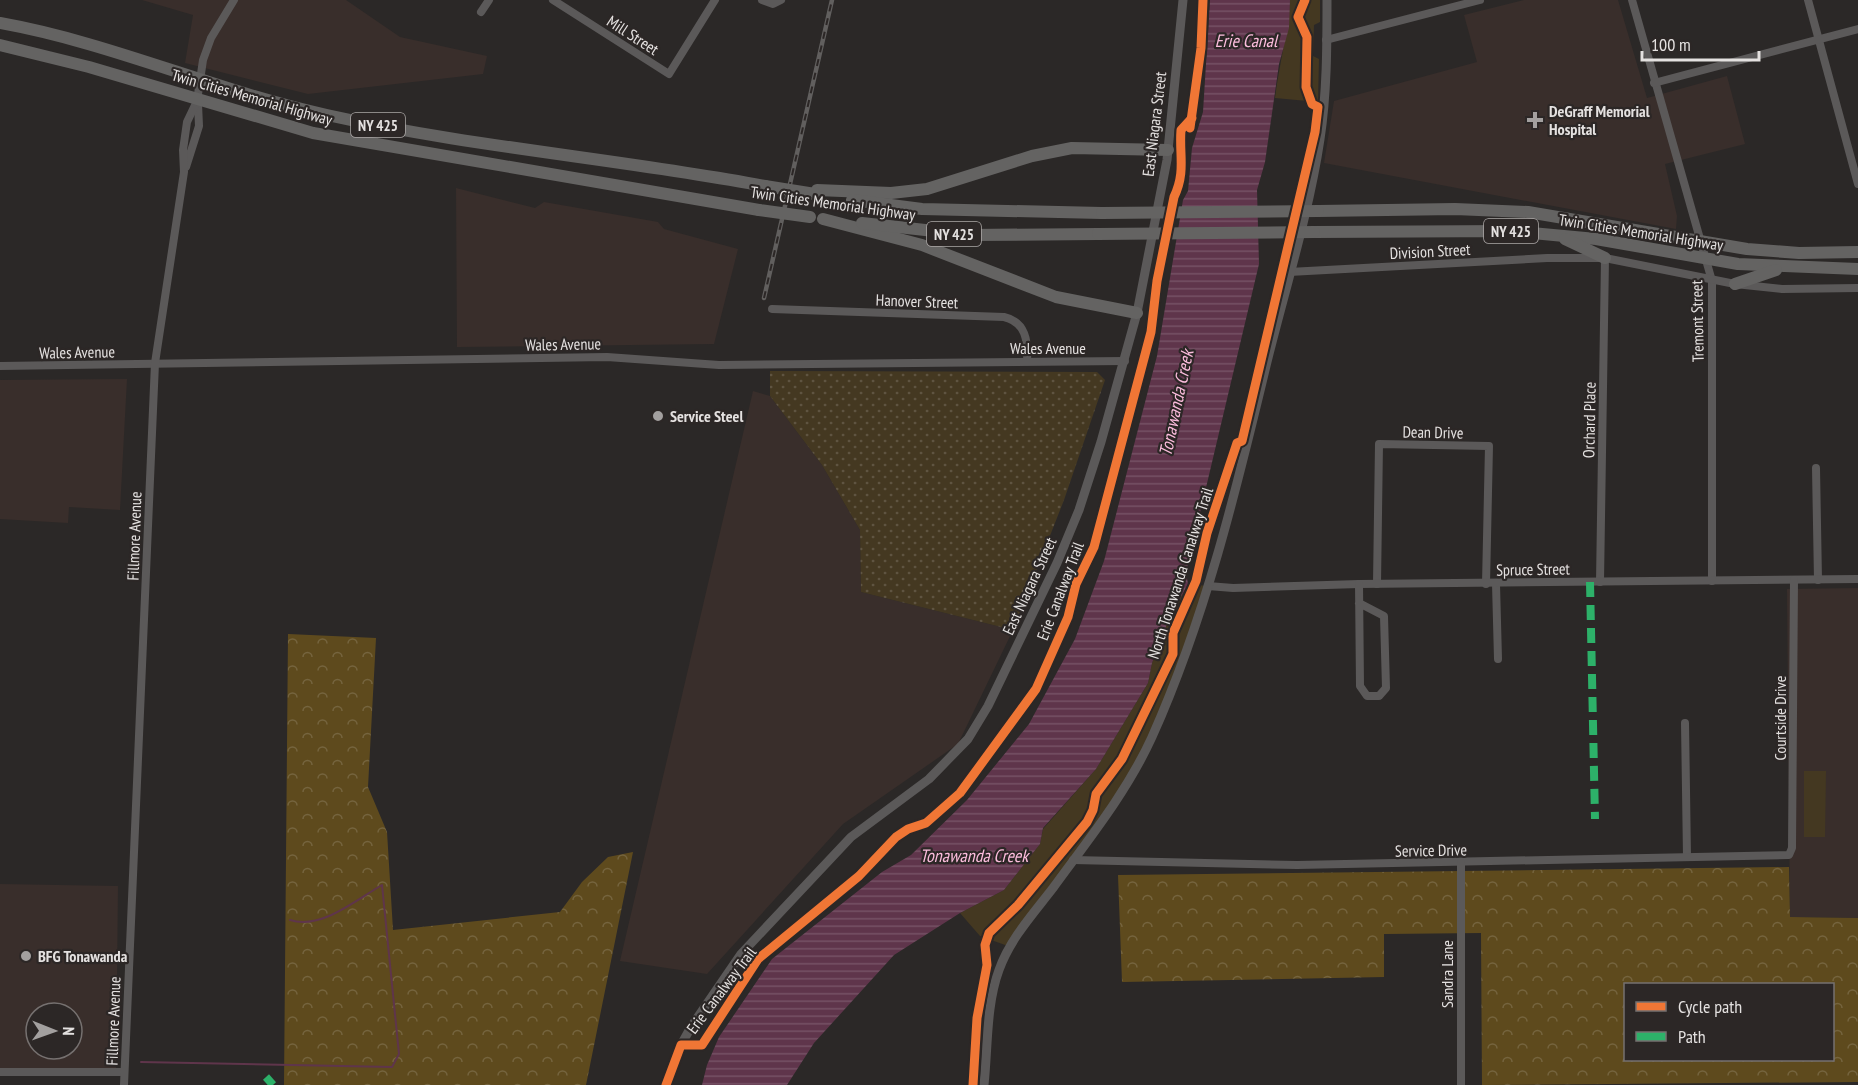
<svg xmlns="http://www.w3.org/2000/svg" width="1858" height="1085" font-family="'PT Sans Narrow',sans-serif">
	<style>
		.built { fill: #392e2b; fill-rule: evenodd }
		.grass { fill: url(#grass-dots) }
		.forest { fill: url(#forest-crowns); fill-rule: evenodd }
		.park { fill: #443821 }
		.water { fill: url(#water-rules) }
		.lines { fill: none; stroke-linecap: round; stroke-linejoin: round }
		.stream { stroke: #5f354b; stroke-width: 2 }
		.minor { stroke: #5b5959; stroke-width: 8 }
		.tertiary { stroke: #5b5959; stroke-width: 9 }
		.primary { stroke: #646362; stroke-width: 12 }
		.rail-casing { stroke: #615f5e; stroke-width: 4.5 }
		.rail { stroke: #2c2726; stroke-width: 2; stroke-dasharray: 7; stroke-linecap: butt }
		.primary-bridge { stroke: #646362; stroke-width: 12 }
		.quiet { stroke: #2db169; stroke-width: 8; stroke-dasharray: 15 8; stroke-linecap: butt }
		.cycleway-casing { stroke: #2c2726; stroke-width: 13 }
		.cycleway { stroke: #f07635; stroke-width: 9 }
		.poi-dot { fill: #a3a09f; stroke: #2c2726; stroke-width: 2 }
		.labels { text-anchor: middle; dominant-baseline: central; stroke-width: 4.5; stroke-linejoin: round; paint-order: stroke }
		.shield { fill: #2c2726; stroke: #ada9a8; stroke-width: 1.5 }
		.shield-label { font-size: 15px; font-weight: bold; fill: #e4e1e0 }
		.street-label { font-size: 16px; fill: #e4e1e0; stroke: #2c2726 }
		.poi-label { font-size: 16px; font-weight: bold; fill: #e4e1e0; stroke: #2c2726; text-anchor: start }
		.water-label { font-size: 18px; font-style: italic; fill: #fbbcdc; stroke: #2c2726 }
	</style>
	<defs>
		<pattern id="grass-dots" width="8" height="8" patternUnits="userSpaceOnUse" patternTransform="scale(1.5)"><rect width="8" height="8" fill="#443821"/><path d="M2 2h.1M6 6h.1" fill="none" stroke="#5f5441" stroke-width="1.8" stroke-linecap="round"/></pattern>
		<pattern id="forest-crowns" width="20" height="18" patternUnits="userSpaceOnUse" patternTransform="scale(1.5)"><rect width="20" height="18" fill="#5e4a1d"/><path d="M2 6a3 3 0 1 1 6 0M12 15a3 3 0 1 1 6 0" fill="none" stroke="#75643e"/></pattern>
		<pattern id="water-rules" width="6" height="5" patternUnits="userSpaceOnUse" patternTransform="scale(1.5)"><rect width="6" height="5" fill="#5f354b"/><path d="M0 2.5h6" fill="none" stroke="#765265"/></pattern>
	</defs>
	<rect width="100%" height="100%" fill="#2b2827"/>
	<g class="built">
		<polygon points="142,0 346,0 400,37 487,56 483,74 308,94 185,63 193,15"/>
		<polygon points="1524,0 1618,0 1647,98 1727,76 1745,144 1665,164 1677,216 1676,229 1324,163 1334,101 1477,62 1464,15"/>
		<polygon points="456,188 535,208 544,202 658,222 664,229 738,249 714,344 457,347"/>
		<polygon points="127,379 120,510 69,507 68,523 0,519 0,380"/>
		<polygon points="753,391 770,396 822,465 860,530 861,592 1013,630 958,744 843,824 707,974 620,961"/>
		<polygon points="1858,588 1858,918 1790,917 1787,589"/>
		<path d="M0 884 118 886 116 1073 0 1071ZM36 1013H72V1049H36Z"/>
	</g>
	<polygon class="grass" points="770,371 1097,372 1105,380 1064,500 1013,630 861,592 860,530 822,465 770,396"/>
	<g class="forest">
		<polygon points="288,634 376,638 368,787 387,832 393,930 560,912 582,882 608,857 633,852 586,1085 284,1085"/>
		<path d="M1789 867 1790 917 1858 918V1082L1482 1085 1481 933 1384 934V977L1122 982 1118 875ZM1626 984H1832V1060H1626Z"/>
	</g>
	<g class="park">
		<path d="M1290 0H1320V22L1314 25 1313 56 1319 59 1318 102 1275 98C1279 65 1288 33 1290 0Z"/>
		<polygon points="1188,584 1208,586 1151,740 1083,848 1008,946 980,936 960,913 1004,890 1040,844 1043,829 1096,769 1148,683 1152,663 1169,619"/>
		<polygon points="1804,771 1826,771 1825,837 1804,837"/>
	</g>
	<polygon class="water" points="1210,0 1290,0 1289,28 1279,64 1265,162 1257,190 1259,264 1186,572 1188,584 1169,619 1152,663 1148,683 1096,769 1043,828 1040,844 1004,890 960,913 894,955 814,1043 787,1085 702,1085 707,1065 719,1037 772,959 882,872 911,855 967,800 1029,724 1075,639 1104,561 1157,356 1183,200 1188,191 1192,148 1203,112"/>
	<g class="lines">
		<path class="stream" d="M141 1062 392 1067 399 1054 382 885C356 900 321 930 290 920"/>
		<g class="minor">
			<polyline points="553,0 669,74 715,0"/>
			<polyline points="762,0 773,4 781,0"/>
			<polyline points="1632,0 1712,281 1712,581"/>
			<polyline points="1808,0 1858,184"/>
			<polyline points="481,12 489,0"/>
			<polyline points="1326,40 1480,0"/>
			<polyline points="1654,83 1858,29"/>
			<polyline points="186,167 199,126 198,104"/>
			<polyline points="1289,272 1547,258 1605,258 1735,284 1782,289 1858,288"/>
			<path d="M772 309 1004 317C1026 322 1028 341 1027 361"/>
			<polyline points="0,366 607,357 719,365 1125,361"/>
			<polyline points="1816,468 1818,580"/>
			<polyline points="1600,582 1605,258"/>
			<polyline points="1377,584 1379,444 1489,446 1486,584"/>
			<polyline points="1496,584 1498,659"/>
			<polyline points="1208,586 1233,588 1359,584 1858,579"/>
			<polyline points="1359,603 1384,616 1386,688 1379,696 1367,696 1360,686 1359,584"/>
			<polyline points="1685,723 1687,857"/>
			<polyline points="1073,860 1297,865 1789,855 1792,848 1794,580"/>
			<polyline points="1461,863 1461,1085"/>
			<polyline points="0,1072 124,1072"/>
			<polyline points="124,1085 155,363 184,172 183,150 187,122 197,101 203,60 211,38 234,0"/>
		</g>
		<g class="tertiary">
			<polyline points="666,1085 681,1045 691,1027 741,954 851,837 929,779 968,739 988,706 1057,563 1079,510 1101,442 1137,313 1167,160 1183,0"/>
			<path d="M984 1085C988 1048 986 1005 999 970 1010 939 1033 914 1053 888 1088 840 1127 792 1152 737 1205 619 1236 491 1266 366 1284 293 1309 213 1320 139 1327 93 1327 46 1327 0"/>
		</g>
		<g class="primary">
			<path d="M0 23C112 43 216 91 327 115 471 147 620 159 765 186"/>
			<polyline points="0,45 89,67 313,133 759,210"/>
			<polyline points="817,190 891,193 927,189 1032,156 1072,148 1168,150"/>
			<polyline points="852,200 922,209 1102,213"/>
			<polyline points="1318,211 1455,209 1528,212 1747,249 1799,253 1858,252"/>
			<polyline points="823,219 922,245 1056,297 1137,313"/>
			<polyline points="862,223 970,235 1098,234"/>
			<polyline points="1314,232 1511,231 1596,239 1738,264 1858,269"/>
			<polyline points="1565,239 1605,258"/>
			<polyline points="1735,284 1776,270"/>
		</g>
		<g class="rail-casing">
			<polyline id="rail" points="764,298 832,0"/>
		</g>
		<use href="#rail" class="rail"/>
		<g class="primary-bridge">
			<polyline points="765,186 815,194"/>
			<polyline points="759,210 810,217"/>
			<polyline points="1102,213 1318,211"/>
			<polyline points="1098,234 1314,232"/>
		</g>
		<g class="quiet">
			<polyline points="1590,582 1595,819"/>
			<polyline points="266,1077 273,1085"/>
		</g>
		<g class="cycleway-casing">
			<g id="cycleway">
				<polyline points="1190,128 1201,48 1203,0"/>
				<path d="M666 1085 681 1045H702L758 959 859 876 896 837 908 829 926 823 960 793 1036 689 1068 617 1076 584 1094 547 1151 332 1157 281 1174 197C1186 172 1179 155 1181 130L1192 118"/>
				<polyline points="973,1085 977,1018 987,965 985,945 989,933 1018,905 1087,822 1093,810 1096,794 1122,759 1173,654 1173,633 1196,581 1207,533 1237,443 1242,441 1315,132 1318,107 1312,104 1306,87 1307,37 1298,17 1305,0"/>
			</g>
		</g>
		<use href="#cycleway" class="cycleway"/>
	</g>
	<g class="poi-dot">
		<path d="M1532 111h6v6h6v6h-6v6h-6v-6h-6v-6h6z"/>
		<circle cx="658" cy="416" r="6"/>
		<circle cx="26" cy="956" r="6"/>
	</g>
	<g class="labels">
		<g class="shield">
			<rect x="351" y="113" width="54" height="24" rx="4.5"/>
			<rect x="1484" y="219" width="54" height="24" rx="4.5"/>
			<rect x="927" y="222" width="54" height="24" rx="4.5"/>
		</g>
		<g class="shield-label">
			<text x="378" y="125">NY 425</text>
			<text x="1511" y="231">NY 425</text>
			<text x="954" y="234">NY 425</text>
		</g>
		<g class="street-label">
			<text transform="translate(633 35) rotate(33)">Mill Street</text>
			<text transform="translate(252 97) rotate(16)">Twin Cities Memorial Highway</text>
			<text transform="translate(1154 124) rotate(-83)">East Niagara Street</text>
			<text transform="translate(833 203) rotate(8)">Twin Cities Memorial Highway</text>
			<text transform="translate(1641 232) rotate(9)">Twin Cities Memorial Highway</text>
			<text transform="translate(1430 251) rotate(-3)">Division Street</text>
			<text transform="translate(917 301) rotate(2)">Hanover Street</text>
			<text transform="translate(1697 321) rotate(-91)">Tremont Street</text>
			<text transform="translate(563 344) rotate(-1)">Wales Avenue</text>
			<text x="1048" y="348">Wales Avenue</text>
			<text transform="translate(77 352) rotate(-1)">Wales Avenue</text>
			<text transform="translate(1589 420) rotate(-89)">Orchard Place</text>
			<text transform="translate(1433 432) rotate(1)">Dean Drive</text>
			<text transform="translate(134 536) rotate(-88)">Fillmore Avenue</text>
			<text transform="translate(1533 569) rotate(-1)">Spruce Street</text>
			<text transform="translate(1180 573) rotate(-72)">North Tonawanda Canalway Trail</text>
			<text transform="translate(1029 586) rotate(-65)">East Niagara Street</text>
			<text transform="translate(1060 591) rotate(-69)">Erie Canalway Trail</text>
			<text transform="translate(1780 718) rotate(-90)">Courtside Drive</text>
			<text transform="translate(1431 850) rotate(-1)">Service Drive</text>
			<text transform="translate(1447 974) rotate(-90)">Sandra Lane</text>
			<text transform="translate(721 990) rotate(-53)">Erie Canalway Trail</text>
			<text transform="translate(113 1021) rotate(-88)">Fillmore Avenue</text>
		</g>
		<g class="poi-label">
			<text x="1549" y="111">DeGraff Memorial<tspan x="1549" dy="18">Hospital</tspan></text>
			<text x="670" y="416">Service Steel</text>
			<text x="38" y="956">BFG Tonawanda</text>
		</g>
		<g class="water-label">
			<text x="1246" y="40">Erie Canal</text>
			<text transform="translate(1176 403) rotate(-78)">Tonawanda Creek</text>
			<text x="974" y="855">Tonawanda Creek</text>
		</g>
	</g>
	<rect x="1624" y="983" width="210" height="78" fill="#2c2726" stroke="#767170" stroke-width="1.5"/>
	<rect x="1636" y="1002" width="30" height="9" fill="#f07635" stroke="#767170" stroke-width="1.5"/>
	<text x="1678" y="1013" font-size="18" fill="#e4e1e0">Cycle path</text>
	<rect x="1636" y="1032" width="30" height="9" fill="#2db169" stroke="#767170" stroke-width="1.5"/>
	<text x="1678" y="1043" font-size="18" fill="#e4e1e0">Path</text>
	<g transform="translate(54 1031) rotate(91)"><circle r="28" fill="#2c2726" stroke="#767170" stroke-width="1.5"/>
	<path d="M0-4.5L10 22L0 15L-10 22Z" fill="#a3a09f"/>
	<text y="-9" font-size="16" font-weight="bold" text-anchor="middle" fill="#e4e1e0">N</text>
	</g>
	<path d="M1642 51v9h117v-9" fill="none" stroke="#e4e1e0" stroke-width="3"/>
	<text x="1651" y="51" font-size="18" fill="#e4e1e0" stroke="#2c2726" stroke-width="4.5" paint-order="stroke">100 m</text>
</svg>
